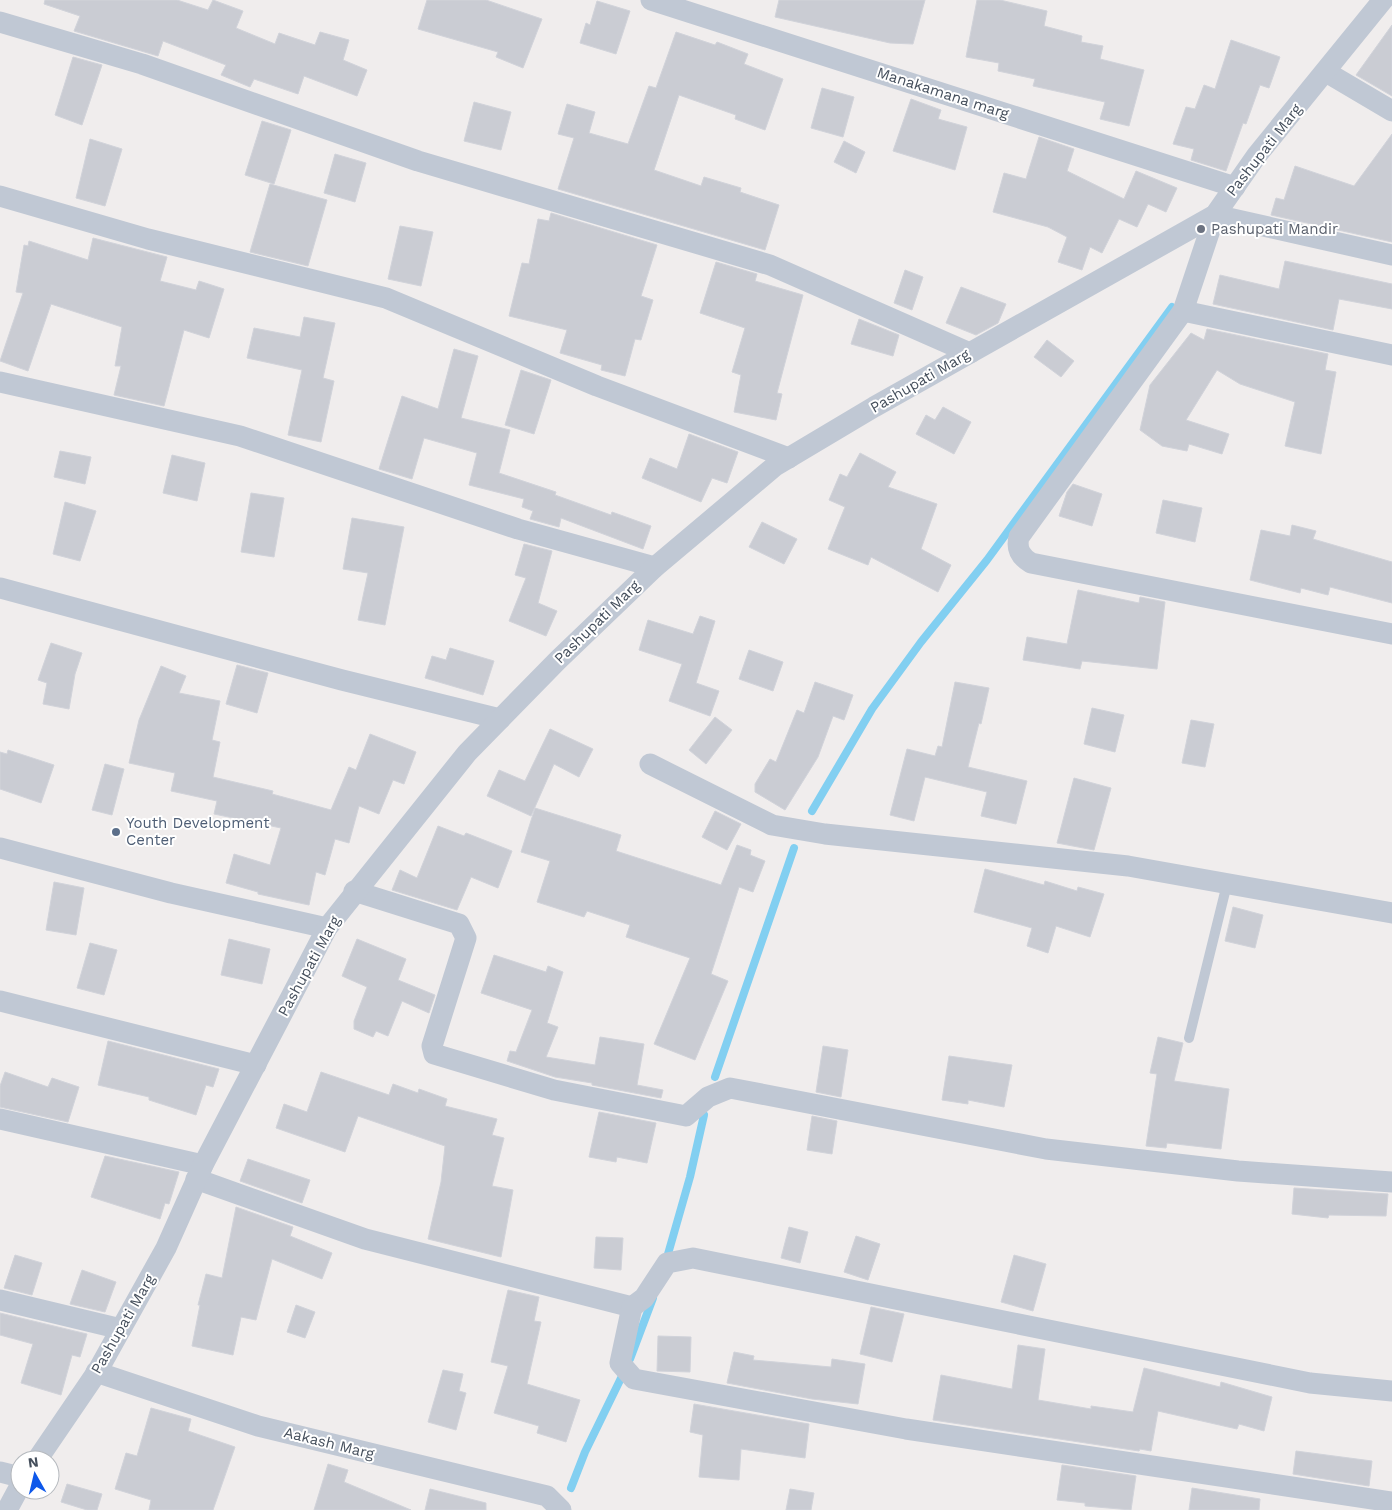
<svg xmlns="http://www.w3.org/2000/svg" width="1392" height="1510" font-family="'Work Sans',sans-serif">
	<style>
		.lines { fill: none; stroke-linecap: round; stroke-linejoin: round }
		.stream { stroke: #82cff1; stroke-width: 8 }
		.building { fill: #caccd3; stroke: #d1d3da }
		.lane { stroke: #c0c8d4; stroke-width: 10 }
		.street { stroke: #c0c8d4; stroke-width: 21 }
		.worship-dot { fill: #6b7280; stroke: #fff; stroke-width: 2 }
		.service-dot { fill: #5c6f8a; stroke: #fff; stroke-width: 2 }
		.labels { text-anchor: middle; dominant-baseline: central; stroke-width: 4; stroke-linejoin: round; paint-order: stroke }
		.street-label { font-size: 15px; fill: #454f5c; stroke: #fff }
		.worship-label { font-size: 15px; fill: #5b616d; stroke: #fff; text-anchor: start }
		.service-label { font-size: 15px; fill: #4e5e75; stroke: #fff; text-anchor: start }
	</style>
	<rect width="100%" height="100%" fill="#f0eded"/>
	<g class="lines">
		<g class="stream">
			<polyline points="812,811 872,709 921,642 987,560 1172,307"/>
			<polyline points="715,1077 794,848"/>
			<polyline points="666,1261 690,1177 704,1115"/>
			<polyline points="630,1359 653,1298"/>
			<polyline points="571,1488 585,1452 624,1372"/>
		</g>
	</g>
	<g class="building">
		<polygon points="45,0 177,0 208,10 213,0 243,11 236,28 275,44 279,33 315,45 320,32 349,40 343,60 367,70 357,96 304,76 298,94 254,79 250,87 221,75 226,65 163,41 158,56 74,31 80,16 44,4"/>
		<polygon points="427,0 486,0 542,19 523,68 496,57 498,52 418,29"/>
		<polygon points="779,0 925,0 913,44 890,43 775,17"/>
		<polygon points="977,0 1000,0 1047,11 1044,26 1082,36 1081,42 1103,46 1100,59 1144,70 1129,126 1100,119 1105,102 1033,86 1035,79 998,71 999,63 966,57"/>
		<polygon points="597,1 630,11 616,54 580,43 586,23 590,25"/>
		<polygon points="1392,25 1392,96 1356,75"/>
		<polygon points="676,32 715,45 717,42 748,54 744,64 783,79 765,130 735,119 736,115 679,95 654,170 701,186 704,177 741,188 740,192 779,205 765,250 558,189 574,138 558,134 567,104 595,112 589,133 628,144 649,86 656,88"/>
		<polygon points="1231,40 1280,57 1269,88 1260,85 1246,124 1243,123 1226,171 1191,160 1194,149 1173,144 1186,107 1195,109 1204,85 1215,89"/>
		<polygon points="73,57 102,65 82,125 55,115"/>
		<polygon points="822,88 854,97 843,137 811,128"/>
		<polygon points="911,99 941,110 938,119 967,127 955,170 893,151"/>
		<polygon points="474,102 511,112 501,150 464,141"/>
		<polygon points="262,121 291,130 274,184 245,175"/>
		<polygon points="1392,134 1392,242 1271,215 1276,198 1284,200 1295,166 1354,186"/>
		<polygon points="1039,137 1074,149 1067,171 1124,199 1136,171 1177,188 1166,212 1148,204 1137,227 1119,219 1102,253 1090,247 1082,270 1058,262 1067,237 1048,227 993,212 1004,173 1026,179"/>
		<polygon points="90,139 122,149 105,206 76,198"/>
		<polygon points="844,141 865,152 856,173 834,162"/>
		<polygon points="335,154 366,163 355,202 324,193"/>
		<polygon points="270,184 327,200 308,266 250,252"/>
		<polygon points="551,213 657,245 641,296 653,300 641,340 635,339 625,376 601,370 602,365 560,353 567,330 509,316 522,263 529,264 538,219 549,221"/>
		<polygon points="400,226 433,232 421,286 388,279"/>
		<polygon points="93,238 167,257 160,281 196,290 199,281 224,289 209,338 184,330 164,406 114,395 121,366 115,366 122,327 51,304 28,371 0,361 23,293 16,292 24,245 28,246 29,241 88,260"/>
		<polygon points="1285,261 1392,284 1392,309 1339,299 1333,330 1213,304 1220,275 1279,289"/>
		<polygon points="716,262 757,274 755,281 803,295 777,393 782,394 776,420 734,412 741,375 732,372 745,328 700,313"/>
		<polygon points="905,270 923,277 912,310 894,303"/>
		<polygon points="961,287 1006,304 998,323 976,335 946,323"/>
		<polygon points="304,317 335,323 323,378 334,381 321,442 288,435 302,370 247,358 254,328 300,337"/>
		<polygon points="859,319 899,335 893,356 851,344"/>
		<polygon points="1207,329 1328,354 1325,370 1336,372 1321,454 1285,446 1295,402 1240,384 1217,370 1186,420 1229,434 1222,454 1189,444 1187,451 1162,446 1140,430 1150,385 1191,333 1204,340"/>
		<polygon points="1047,340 1074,361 1061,377 1034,357"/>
		<polygon points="454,349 478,356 461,418 510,430 499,473 556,492 555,495 611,515 612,512 651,526 643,549 561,518 559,527 530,519 533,511 522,507 524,499 469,485 477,453 424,438 412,479 379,469 402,396 438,409"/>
		<polygon points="521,370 551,380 534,434 505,425"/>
		<polygon points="943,407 971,422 954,454 916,434 926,415 935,420"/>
		<polygon points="689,434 738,452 727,483 712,478 701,502 642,478 650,458 677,469"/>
		<polygon points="60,451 91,457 85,484 54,477"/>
		<polygon points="860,453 896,472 888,487 937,504 921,549 951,565 938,592 871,557 868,565 828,549 845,507 829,500 840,474 847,477"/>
		<polygon points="172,455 205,463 197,501 163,493"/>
		<polygon points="1073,484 1102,494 1092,526 1059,516 1067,492"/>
		<polygon points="251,493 284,498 274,557 241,552"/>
		<polygon points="1163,500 1202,508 1195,542 1156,533"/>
		<polygon points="65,502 96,511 80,561 53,554"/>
		<polygon points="352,518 404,527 385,625 358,620 368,573 343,569"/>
		<polygon points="762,522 797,539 784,564 749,547"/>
		<polygon points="1292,525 1316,531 1313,539 1392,562 1392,603 1330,587 1328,595 1301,588 1300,593 1250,580 1261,530 1290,536"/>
		<polygon points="524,544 552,551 538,603 557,611 546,636 509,621 526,578 515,575"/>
		<polygon points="1078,590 1139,603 1140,597 1165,602 1157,669 1082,661 1080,669 1023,660 1027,637 1067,644"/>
		<polygon points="700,616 715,621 696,683 719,691 710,716 669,701 682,664 639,650 648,620 693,634"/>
		<polygon points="51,643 82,653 75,674 69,709 43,704 47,683 38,680"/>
		<polygon points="450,648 494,661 483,695 425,678 432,656 446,660"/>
		<polygon points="749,650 783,662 773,691 739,679"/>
		<polygon points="237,665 268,673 257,713 226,704"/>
		<polygon points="161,666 186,676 179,693 220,701 212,740 220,742 213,777 273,791 272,794 331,810 349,767 356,770 370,734 416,752 404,784 393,780 379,814 359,806 349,843 335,839 325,875 316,872 309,905 258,894 258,892 226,883 234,854 270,865 281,828 214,814 217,801 171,791 175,773 129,763 139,720"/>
		<polygon points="815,682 853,695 844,720 833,716 818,757 785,810 755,792 755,784 770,759 776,762 797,710 804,713"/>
		<polygon points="955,682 989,688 981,724 979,723 968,767 1027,781 1016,824 981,816 987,792 925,777 914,821 890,815 907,749 935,756 938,746 942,747"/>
		<polygon points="1092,708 1124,715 1115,752 1084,744"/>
		<polygon points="715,717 732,730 706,764 689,750"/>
		<polygon points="1191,720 1214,724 1205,767 1182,763"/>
		<polygon points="550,729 593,749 579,777 554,764 531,816 487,796 499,770 525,781"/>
		<polygon points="8,750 54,765 41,803 0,789 0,752 7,754"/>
		<polygon points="105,764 124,769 112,815 92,810"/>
		<polygon points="1074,778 1111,788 1094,850 1057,843"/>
		<polygon points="535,808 621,835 616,851 721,885 737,845 751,850 750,855 765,861 753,892 739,887 711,974 728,981 695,1060 654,1044 690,958 626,937 630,925 587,911 584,917 537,902 550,861 521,852"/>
		<polygon points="715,811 741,824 727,850 702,837"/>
		<polygon points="438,826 464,836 466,833 512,851 498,888 471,877 457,910 392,890 400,870 417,878"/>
		<polygon points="985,869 1044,885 1045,881 1077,891 1078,887 1104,894 1090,937 1056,926 1048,953 1027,946 1032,928 974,912"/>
		<polygon points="54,882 84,888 76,935 46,930"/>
		<polygon points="1233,907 1263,915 1255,948 1225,941"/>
		<polygon points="229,939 270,949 262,984 221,975"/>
		<polygon points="357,939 406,959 398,980 435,995 429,1013 402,1001 388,1036 376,1031 373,1037 354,1029 354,1021 367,987 342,976"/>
		<polygon points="90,943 117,950 104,995 77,988"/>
		<polygon points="494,955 546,972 548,966 563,972 547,1023 558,1027 546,1057 595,1065 600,1037 644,1044 637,1085 663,1090 661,1098 592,1085 592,1083 555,1077 507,1061 510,1051 516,1052 532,1010 481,993"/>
		<polygon points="1158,1037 1183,1043 1174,1081 1229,1089 1221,1149 1167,1143 1166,1148 1146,1146 1157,1074 1150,1073"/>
		<polygon points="108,1041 219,1069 213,1087 206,1085 196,1115 149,1100 149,1097 98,1085"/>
		<polygon points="823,1046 848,1050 841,1097 816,1092"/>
		<polygon points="949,1056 1012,1065 1004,1107 968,1100 968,1104 942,1100"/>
		<polygon points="5,1072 48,1087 52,1078 79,1087 68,1122 0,1107 0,1086"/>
		<polygon points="321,1072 389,1095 393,1084 418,1093 419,1089 447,1099 445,1106 497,1119 492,1135 504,1138 492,1186 513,1190 501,1257 428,1239 441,1182 445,1146 358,1116 345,1152 276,1128 284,1104 307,1112"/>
		<polygon points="599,1112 656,1123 647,1163 617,1157 616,1162 589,1157"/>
		<polygon points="812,1116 837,1121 832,1154 807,1150"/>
		<polygon points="105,1156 179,1172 169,1204 165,1203 160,1219 91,1197"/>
		<polygon points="248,1159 310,1180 302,1203 240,1181"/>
		<polygon points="1294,1188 1388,1194 1386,1216 1329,1215 1328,1218 1292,1214"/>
		<polygon points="236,1207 293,1227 290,1236 332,1253 322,1279 272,1259 256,1320 241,1317 233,1355 192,1346 200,1305 198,1305 206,1274 222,1278"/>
		<polygon points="789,1227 808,1232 800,1263 781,1258"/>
		<polygon points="856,1236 880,1244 868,1280 844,1272"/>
		<polygon points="596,1237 623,1238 621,1270 594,1268"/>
		<polygon points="15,1255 42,1263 32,1295 4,1288"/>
		<polygon points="1014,1255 1046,1264 1033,1311 1001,1302"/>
		<polygon points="82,1270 116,1282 105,1312 70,1304"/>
		<polygon points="508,1290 539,1297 534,1321 541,1322 527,1384 580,1400 566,1442 537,1433 539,1426 494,1413 508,1366 491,1362"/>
		<polygon points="296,1305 315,1312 305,1338 287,1332"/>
		<polygon points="871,1307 904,1314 892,1362 860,1354"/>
		<polygon points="0,1313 87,1334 80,1357 72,1355 61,1395 21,1383 33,1344 0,1335"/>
		<polygon points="658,1336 691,1337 690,1372 657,1371"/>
		<polygon points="1018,1345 1045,1349 1038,1400 1091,1409 1091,1406 1133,1412 1144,1368 1220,1387 1221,1382 1272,1397 1264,1431 1239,1424 1237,1429 1158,1411 1151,1451 1140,1449 1139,1451 933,1420 941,1375 1012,1389"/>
		<polygon points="734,1352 754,1356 753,1360 831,1367 832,1359 865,1364 858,1404 812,1399 727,1383"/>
		<polygon points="443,1370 463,1374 459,1391 466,1393 456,1430 428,1422"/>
		<polygon points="694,1404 809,1424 805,1458 741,1449 739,1480 699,1477 703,1435 690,1432"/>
		<polygon points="151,1408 191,1419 188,1431 235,1447 213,1510 149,1510 151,1500 115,1489 126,1453 137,1456"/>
		<polygon points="1296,1451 1372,1461 1369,1486 1293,1474"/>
		<polygon points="328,1464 348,1470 344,1482 411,1510 314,1510"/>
		<polygon points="1062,1465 1136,1476 1131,1510 1085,1506 1085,1503 1057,1500"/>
		<polygon points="67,1484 102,1494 97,1510 87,1510 61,1502"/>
		<polygon points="1192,1488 1260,1499 1259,1510 1189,1510"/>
		<polygon points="430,1489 486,1503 486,1510 425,1510"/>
		<polygon points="790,1489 814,1493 811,1510 786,1510"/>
	</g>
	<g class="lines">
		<polyline class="lane" points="1189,1038 1227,884"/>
		<g class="street">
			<polyline points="651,0 1235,187"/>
			<polyline points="0,22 142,64 418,161 770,265 970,353"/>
			<polyline points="1326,72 1392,111"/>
			<polyline points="0,196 148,239 386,298 597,386 789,458"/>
			<path d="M1392 255 1215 215 1183 311 1019 537C1016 549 1021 557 1031 563L1392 634"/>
			<polyline points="1183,311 1392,355"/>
			<polyline points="0,382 240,436 518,529 655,567"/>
			<polyline points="0,588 342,680 500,719"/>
			<polyline points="650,764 772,825 825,834 1128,866 1392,913"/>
			<polyline points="0,848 171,893 327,928"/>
			<polyline points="354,891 459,924 466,938 432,1046 434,1054 554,1090 686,1116 708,1097 730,1088 1046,1149 1238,1171 1392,1182"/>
			<polyline points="0,1001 256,1065"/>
			<polyline points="0,1119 203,1165"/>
			<polyline points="196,1179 365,1239 632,1307 644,1298 667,1263 693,1258 1310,1383 1392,1391"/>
			<polyline points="0,1300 121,1329"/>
			<polyline points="632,1307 620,1363 634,1379 906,1429 1392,1502"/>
			<polyline points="96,1372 258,1426 547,1496 561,1510"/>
			<polyline points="37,1460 97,1372 166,1248 203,1165 327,928 467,753 558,660 655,567 775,466 874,407 1215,215 1257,155 1383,0"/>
			<polyline points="0,1472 20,1477"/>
			<polyline points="7,1510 20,1486"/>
		</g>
	</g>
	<circle class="worship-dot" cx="1201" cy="229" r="5"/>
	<circle class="service-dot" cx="116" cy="832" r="5"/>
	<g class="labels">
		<g class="street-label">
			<text transform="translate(943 93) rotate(18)">Manakamana marg</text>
			<text transform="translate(1264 150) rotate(-52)">Pashupati Marg</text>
			<text transform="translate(920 381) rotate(-30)">Pashupati Marg</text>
			<text transform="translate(597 622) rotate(-44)">Pashupati Marg</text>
			<text transform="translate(309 966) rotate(-61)">Pashupati Marg</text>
			<text transform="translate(123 1324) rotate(-60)">Pashupati Marg</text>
			<text transform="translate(329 1443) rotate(14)">Aakash Marg</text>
		</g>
		<g class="worship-label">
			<text x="1211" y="229">Pashupati Mandir</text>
		</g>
		<g class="service-label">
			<text x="126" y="823">Youth Development<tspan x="126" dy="17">Center</tspan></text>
		</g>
	</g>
	<g transform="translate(35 1475) rotate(352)"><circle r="24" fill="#ffffff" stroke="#b5b9be"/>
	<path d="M0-4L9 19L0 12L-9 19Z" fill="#0e58ea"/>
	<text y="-8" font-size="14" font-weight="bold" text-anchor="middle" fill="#454f5c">N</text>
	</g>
</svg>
